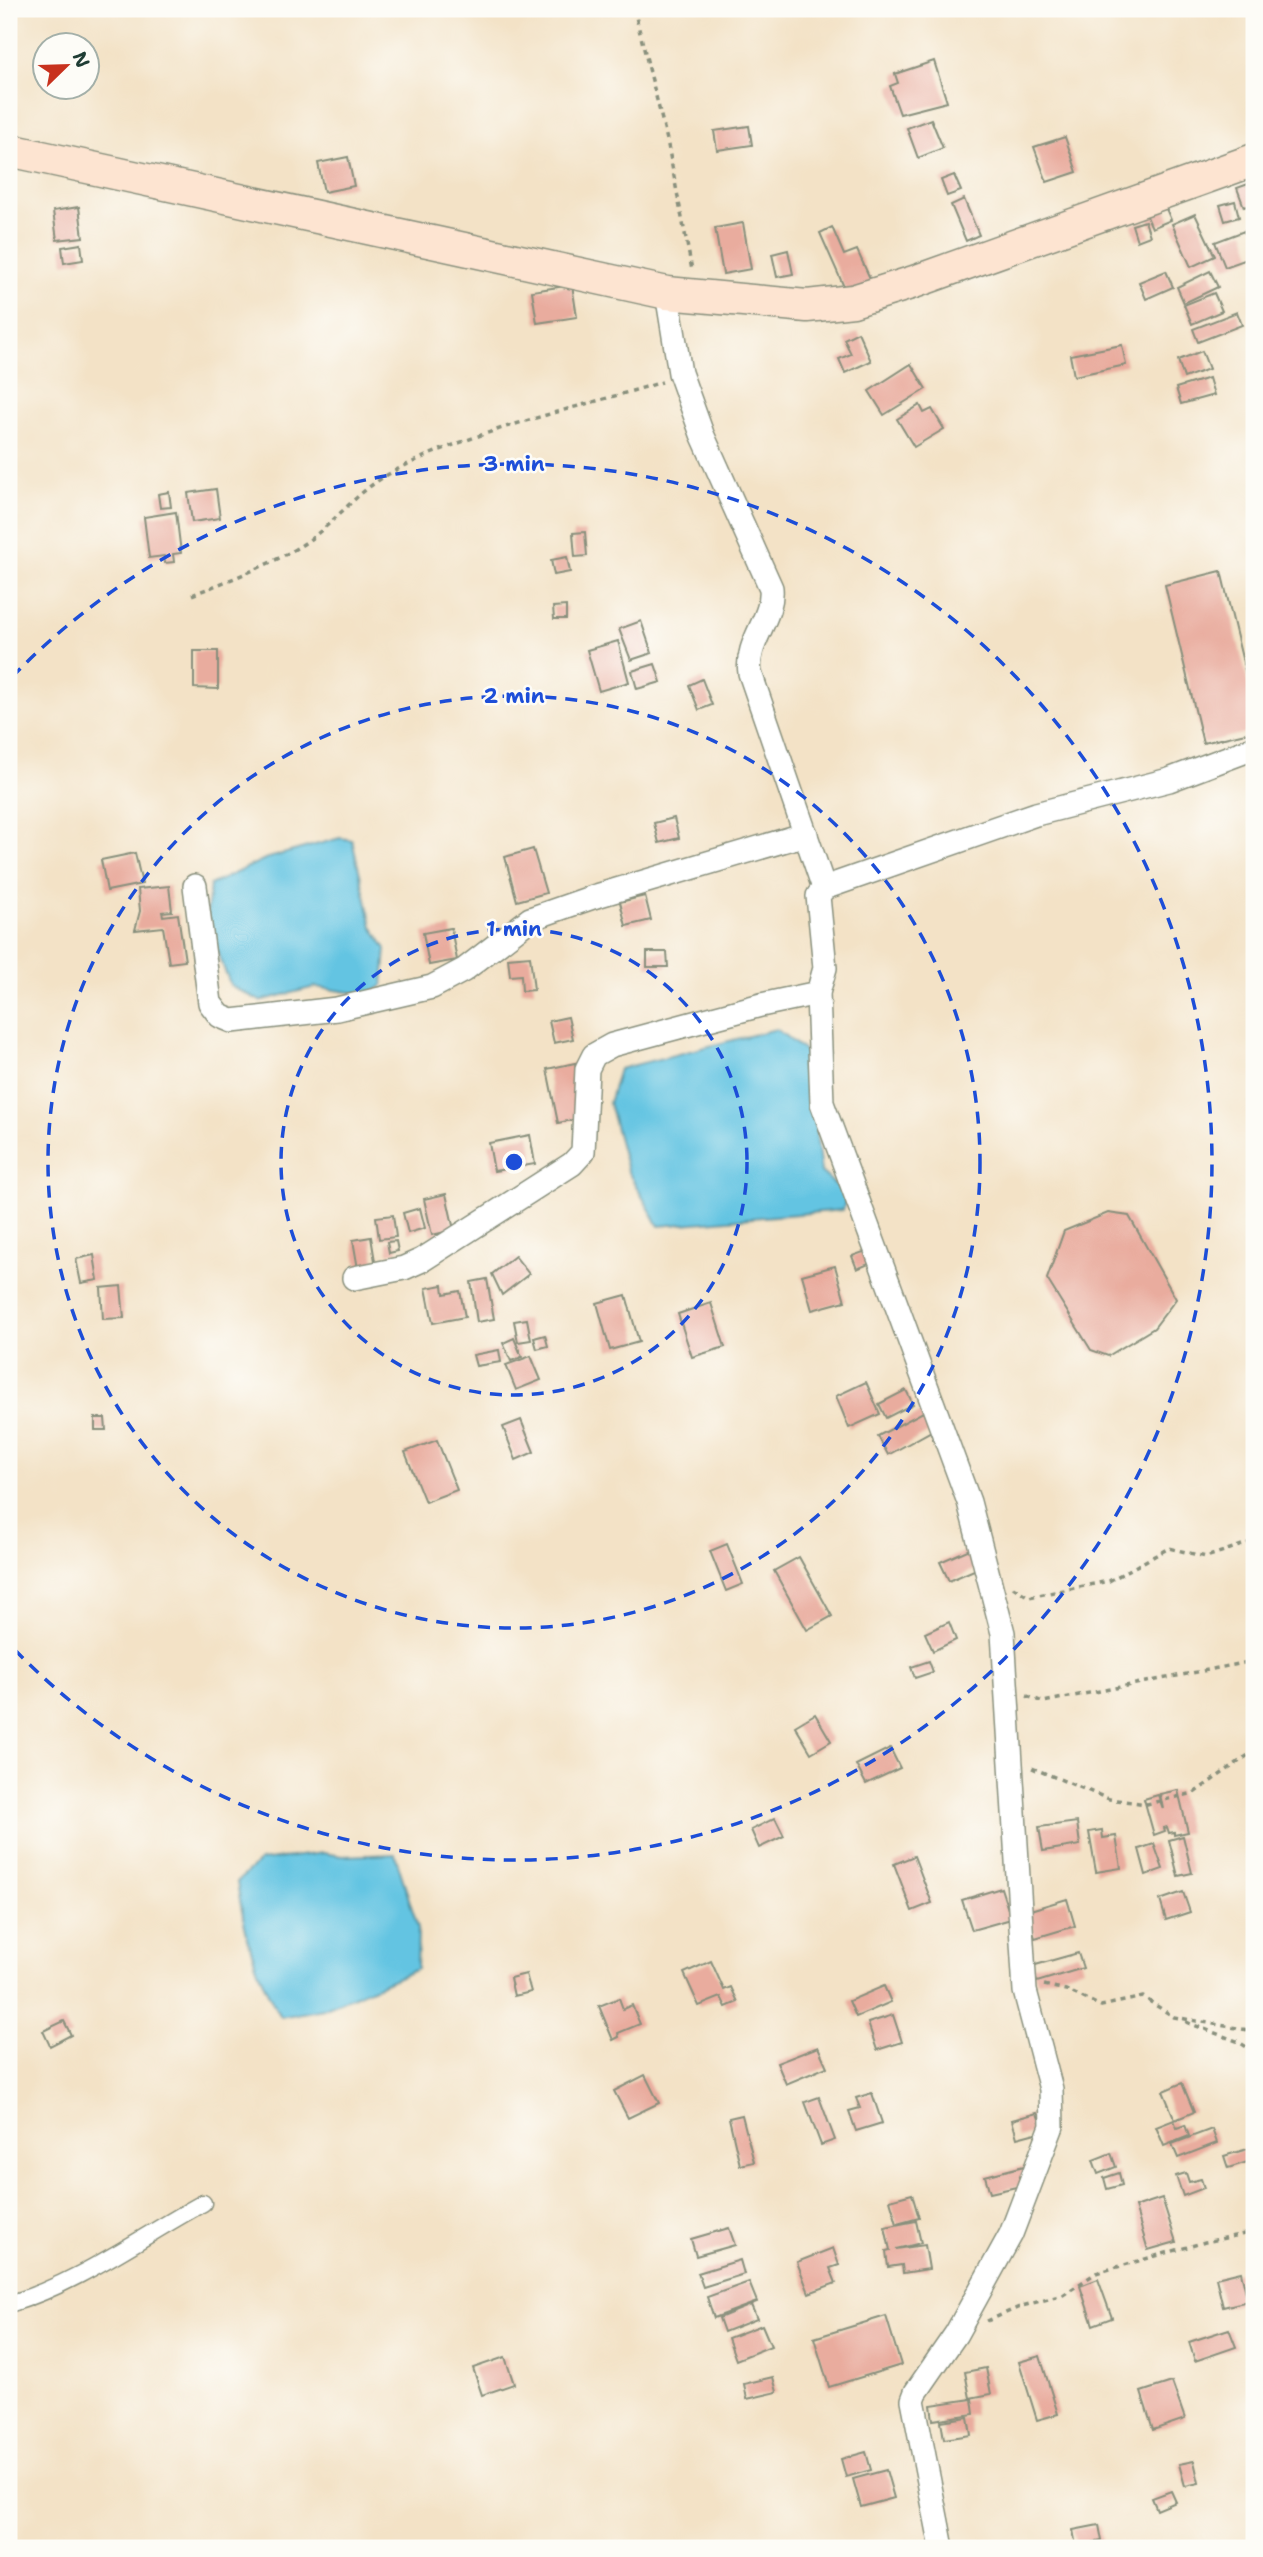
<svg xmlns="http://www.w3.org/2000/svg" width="1263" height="2557" font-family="'Shantell Sans',sans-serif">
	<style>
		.water { fill: #63c4e2; stroke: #41808b; stroke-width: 2 }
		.building { fill: #e9ac9e }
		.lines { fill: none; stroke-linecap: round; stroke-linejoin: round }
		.pedestrian-casing { stroke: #89907d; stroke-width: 19 }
		.minor-casing { stroke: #89907d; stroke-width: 26 }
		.secondary-casing { stroke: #89907d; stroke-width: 35 }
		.path { stroke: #89907d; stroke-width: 3.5; stroke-dasharray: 5 5; stroke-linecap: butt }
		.pedestrian { stroke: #fff; stroke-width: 16 }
		.minor { stroke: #fff; stroke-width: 23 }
		.secondary { stroke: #fde4d1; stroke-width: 32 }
		.ring { fill: none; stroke: #1d4ed8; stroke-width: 3.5; stroke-dasharray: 12 9 }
		.centre { fill: #1d4ed8; stroke: #fdfcf7; stroke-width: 3.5 }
		.ring-label { font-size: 21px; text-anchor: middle; font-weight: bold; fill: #1d4ed8; stroke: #fdfcf7; stroke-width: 5; stroke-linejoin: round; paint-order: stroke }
	</style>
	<rect width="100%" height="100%" fill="#fdfcf7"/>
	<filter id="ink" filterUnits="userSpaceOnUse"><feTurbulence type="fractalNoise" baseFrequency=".0143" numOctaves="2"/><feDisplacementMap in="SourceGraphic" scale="14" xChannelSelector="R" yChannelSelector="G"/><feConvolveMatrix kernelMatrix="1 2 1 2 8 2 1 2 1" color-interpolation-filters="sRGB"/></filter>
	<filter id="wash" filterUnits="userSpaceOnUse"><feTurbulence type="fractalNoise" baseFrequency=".00686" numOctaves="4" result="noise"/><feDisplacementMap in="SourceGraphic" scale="28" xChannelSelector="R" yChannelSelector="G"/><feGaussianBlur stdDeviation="1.57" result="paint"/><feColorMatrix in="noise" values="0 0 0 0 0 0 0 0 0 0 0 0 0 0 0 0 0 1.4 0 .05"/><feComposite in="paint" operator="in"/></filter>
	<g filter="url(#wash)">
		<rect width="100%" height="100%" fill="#f3e2c6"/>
		<g class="water">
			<polygon points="340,838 352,840 372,926 386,949 383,985 369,995 315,987 260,1001 231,986 206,923 210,885 265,859"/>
			<polygon points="776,1029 806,1052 821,1172 847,1195 843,1210 659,1226 627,1170 609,1103 619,1069"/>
			<path d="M323 1853 342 1856 395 1854 418 1928 417 1969 323 2009 281 2017C254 1972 245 1934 237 1882L260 1861Z"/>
		</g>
		<g id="blocks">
			<g class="building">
				<polygon points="934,61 947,102 900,114 890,86 898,83 895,74"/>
				<polygon points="931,119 943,148 918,158 907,128"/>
				<polygon points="749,126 752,145 717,150 714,131"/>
				<polygon points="1065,137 1077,172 1047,182 1034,147"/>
				<polygon points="348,157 354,186 324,192 318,163"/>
				<polygon points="954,175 961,191 947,196 941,180"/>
				<polygon points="1254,182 1254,204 1244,207 1237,188"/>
				<polygon points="964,199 979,235 966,241 951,205"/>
				<polygon points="1235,201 1239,217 1225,221 1220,205"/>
				<polygon points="1164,204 1171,220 1152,228 1145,212"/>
				<polygon points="79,207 83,237 57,240 53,211"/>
				<polygon points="1195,214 1215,256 1191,267 1172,224"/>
				<polygon points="1145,221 1150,236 1137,241 1132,225"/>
				<polygon points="743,223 751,269 723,274 715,228"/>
				<polygon points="832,227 844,255 857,250 873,285 848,296 820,233"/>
				<polygon points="1244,231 1253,257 1225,267 1215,242"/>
				<polygon points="81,244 83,260 64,263 62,247"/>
				<polygon points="788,250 793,274 777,277 772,254"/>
				<polygon points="1166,271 1173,287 1146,299 1139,282"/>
				<polygon points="1210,271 1218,287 1184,303 1177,287"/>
				<polygon points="572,285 577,317 537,323 532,291"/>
				<polygon points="1214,293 1222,311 1192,324 1184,305"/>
				<polygon points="1237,312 1242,325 1198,342 1193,329"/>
				<polygon points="858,332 871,361 845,373 839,359 851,354 844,339"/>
				<polygon points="1122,345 1126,365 1074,376 1070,355"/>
				<polygon points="1202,351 1209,369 1184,378 1178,360"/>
				<polygon points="911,364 926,389 884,415 869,391"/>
				<polygon points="1209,378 1214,395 1181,404 1176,388"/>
				<polygon points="920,405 924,413 932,409 944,429 914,447 897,419"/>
				<polygon points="216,489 220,518 192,522 188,493"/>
				<polygon points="169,492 171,507 160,508 158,494"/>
				<polygon points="176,512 181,553 173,554 174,562 165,563 164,556 149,558 144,517"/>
				<polygon points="585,532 587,556 575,557 573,533"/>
				<polygon points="567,557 570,572 554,575 551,560"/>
				<polygon points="1221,571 1254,708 1254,731 1203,743 1165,585"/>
				<polygon points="566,606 566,619 554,619 553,607"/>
				<polygon points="641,621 652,653 631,660 619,629"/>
				<polygon points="618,641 629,682 599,691 587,650"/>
				<polygon points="194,651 218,651 218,689 194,688"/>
				<polygon points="655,664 661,682 637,689 632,671"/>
				<polygon points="702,679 712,705 699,710 689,685"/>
				<polygon points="674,818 679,838 659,843 654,823"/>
				<polygon points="533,849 546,893 517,901 505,857"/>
				<polygon points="135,853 142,884 107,891 101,860"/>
				<polygon points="169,886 172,911 162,912 163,916 178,914 185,961 169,963 163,927 135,930 140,911 138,889"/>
				<polygon points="645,896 651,920 626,926 620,902"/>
				<polygon points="451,928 457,960 429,965 423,933"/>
				<polygon points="647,952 667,952 668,967 647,967"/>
				<polygon points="530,956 534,990 522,991 521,975 510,976 508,958"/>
				<polygon points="568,1017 573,1039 554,1043 549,1021"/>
				<polygon points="575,1063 586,1117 558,1123 547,1069"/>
				<polygon points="530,1135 535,1164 494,1171 489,1143"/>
				<polygon points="446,1194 454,1230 432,1235 424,1199"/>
				<polygon points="420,1208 425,1228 408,1233 403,1213"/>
				<polygon points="1108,1213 1129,1216 1176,1299 1154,1328 1108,1356 1091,1350 1047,1279 1064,1231"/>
				<polygon points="393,1215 396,1237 379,1239 376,1217"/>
				<polygon points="371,1237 376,1267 358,1269 353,1240"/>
				<polygon points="396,1241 398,1251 389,1253 387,1242"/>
				<polygon points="872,1249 876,1261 857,1269 852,1256"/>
				<polygon points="94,1255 98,1280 81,1283 76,1259"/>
				<polygon points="515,1256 529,1274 502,1295 492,1274"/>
				<polygon points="835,1266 845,1301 812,1310 802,1275"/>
				<polygon points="487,1279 494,1319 477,1322 471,1282"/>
				<polygon points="443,1285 444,1294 460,1291 465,1317 433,1323 426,1288"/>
				<polygon points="121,1286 124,1318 103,1319 101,1288"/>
				<polygon points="626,1295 639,1342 610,1350 597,1303"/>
				<polygon points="711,1303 725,1347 692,1357 678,1314"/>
				<polygon points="527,1319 531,1340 518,1342 514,1321"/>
				<polygon points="545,1335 548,1346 537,1349 534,1338"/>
				<polygon points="514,1338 522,1357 511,1361 503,1343"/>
				<polygon points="499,1350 501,1362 476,1366 473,1355"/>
				<polygon points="531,1356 541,1380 516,1390 506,1365"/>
				<polygon points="866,1382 880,1414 849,1428 836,1396"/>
				<polygon points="906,1390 913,1404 886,1418 879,1404"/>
				<polygon points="923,1412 933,1430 888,1455 878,1436"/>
				<polygon points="95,1418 105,1418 106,1430 95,1430"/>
				<polygon points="521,1420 534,1452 516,1460 503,1427"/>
				<polygon points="437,1440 457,1490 425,1502 405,1452"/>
				<polygon points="727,1544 743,1584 726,1591 710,1551"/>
				<polygon points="972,1548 981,1567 949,1581 940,1562"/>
				<polygon points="799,1557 832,1616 807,1630 774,1571"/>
				<polygon points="949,1622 956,1640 933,1651 925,1633"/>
				<polygon points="929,1661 933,1672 915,1678 911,1667"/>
				<polygon points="815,1714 831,1741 811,1753 795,1726"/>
				<polygon points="890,1748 900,1768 866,1784 856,1765"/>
				<polygon points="1178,1790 1188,1832 1174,1835 1174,1832 1169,1833 1167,1827 1164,1828 1165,1831 1154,1835 1144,1799 1158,1795 1163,1809 1160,1794"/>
				<polygon points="775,1818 784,1836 759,1848 751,1830"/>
				<polygon points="1077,1822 1080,1845 1043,1851 1039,1827"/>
				<polygon points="1102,1830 1103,1838 1116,1836 1121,1868 1096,1872 1089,1832"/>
				<polygon points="1183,1836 1192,1873 1178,1876 1169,1840"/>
				<polygon points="1154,1844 1163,1869 1146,1875 1139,1849"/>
				<polygon points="914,1856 932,1903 912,1911 894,1864"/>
				<polygon points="1001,1888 1011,1919 972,1930 962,1900"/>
				<polygon points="1183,1892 1190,1912 1166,1920 1160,1900"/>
				<polygon points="1067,1899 1075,1926 1035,1938 1027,1911"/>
				<polygon points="1078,1953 1083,1968 1037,1982 1032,1966"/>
				<polygon points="711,1961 724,1990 731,1987 738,2002 726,2007 721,1997 699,2006 684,1973"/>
				<polygon points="526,1974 531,1992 514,1996 510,1978"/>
				<polygon points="884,1986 891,2002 856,2017 849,2001"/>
				<polygon points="619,1998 623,2009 632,2005 640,2024 618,2033 619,2037 613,2040 599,2006"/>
				<polygon points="893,2015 902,2042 877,2050 868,2023"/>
				<polygon points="64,2021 71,2035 50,2046 43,2031"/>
				<polygon points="818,2047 827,2067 786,2084 777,2063"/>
				<polygon points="645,2075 659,2103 628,2118 614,2091"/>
				<polygon points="1182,2083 1194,2112 1175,2120 1163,2091"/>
				<polygon points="872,2093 882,2123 856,2131 849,2111 860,2108 856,2098"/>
				<polygon points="819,2097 835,2140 821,2145 805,2102"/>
				<polygon points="1037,2113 1043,2131 1017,2138 1012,2120"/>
				<polygon points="742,2115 754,2162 740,2165 729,2118"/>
				<polygon points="1174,2120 1177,2128 1185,2125 1189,2136 1164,2146 1156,2127"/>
				<polygon points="1212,2129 1217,2143 1178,2158 1172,2144"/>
				<polygon points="1254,2147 1254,2160 1228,2168 1224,2156"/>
				<polygon points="1111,2153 1116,2167 1098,2174 1093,2160"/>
				<polygon points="1024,2166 1029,2184 990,2193 985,2176"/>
				<polygon points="1119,2173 1122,2185 1107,2189 1104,2178"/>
				<polygon points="1186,2173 1189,2182 1201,2179 1204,2188 1183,2196 1176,2176"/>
				<polygon points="912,2194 919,2218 897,2224 890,2200"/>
				<polygon points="1162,2198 1176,2242 1148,2250 1135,2207"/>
				<polygon points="916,2221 921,2243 896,2249 925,2245 929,2269 903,2273 902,2265 888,2267 886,2251 890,2250 885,2227"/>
				<polygon points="729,2228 735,2245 696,2256 691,2239"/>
				<polygon points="833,2248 839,2265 830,2268 836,2283 809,2293 797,2262"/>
				<polygon points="740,2260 744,2274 703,2287 698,2273"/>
				<polygon points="1241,2272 1248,2301 1223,2307 1216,2278"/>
				<polygon points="1098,2279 1112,2318 1093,2325 1080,2286"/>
				<polygon points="749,2282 757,2302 714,2318 707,2297"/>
				<polygon points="751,2305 757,2319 724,2332 719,2318"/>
				<polygon points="886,2316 901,2365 829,2387 814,2338"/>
				<polygon points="762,2325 771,2346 736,2360 728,2338"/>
				<polygon points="1229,2329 1236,2347 1195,2361 1189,2342"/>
				<polygon points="1040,2356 1058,2414 1037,2420 1019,2362"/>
				<polygon points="505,2357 514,2384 482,2395 473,2368"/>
				<polygon points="986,2368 991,2394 970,2398 965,2372"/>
				<polygon points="773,2377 777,2392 747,2399 744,2384"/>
				<polygon points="1172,2382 1185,2419 1153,2430 1141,2392"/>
				<polygon points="972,2399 974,2414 933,2420 931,2405"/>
				<polygon points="968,2417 971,2435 944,2439 941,2421"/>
				<polygon points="866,2452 871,2470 846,2477 841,2459"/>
				<polygon points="1194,2461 1199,2483 1185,2486 1179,2464"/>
				<polygon points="886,2470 894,2498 861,2507 853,2479"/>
				<polygon points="1171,2491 1176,2502 1157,2510 1152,2498"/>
				<polygon points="1099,2525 1102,2541 1076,2546 1073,2530"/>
			</g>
		</g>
	</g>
	<g filter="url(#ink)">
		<use href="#blocks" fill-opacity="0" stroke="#89907d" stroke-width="2"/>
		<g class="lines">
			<g class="pedestrian-casing">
				<path id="pedestrian" d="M9 2304C79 2283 139 2238 203 2203"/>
			</g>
			<g class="minor-casing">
				<g id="minor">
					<path d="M667 293 680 373 702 434 771 588C774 618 745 642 750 673L824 888"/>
					<polyline points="195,886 210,1003 220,1016 232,1021 337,1009 432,987 464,970 530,919 593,897 806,834"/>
					<polyline points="354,1278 404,1268 422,1260 572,1164 583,1152 587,1069 594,1055 612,1045 761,1005 818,993"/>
					<polyline points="942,2548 913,2400 916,2392 956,2334 1011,2234 1052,2126 1051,2089 1025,1991 1003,1633 969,1502 822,1103 818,993 825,968 818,896 824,888 1036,814 1169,780 1254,748"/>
				</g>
			</g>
			<g class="secondary-casing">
				<polyline id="secondary" points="9,150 667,293 807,306 853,301 914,282 1254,160"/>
			</g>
			<g class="path">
				<polyline points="634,9 667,140 692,270"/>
				<path d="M192 595C233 578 276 564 312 538 342 515 358 490 394 471 479 428 572 410 662 382"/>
				<polyline points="1013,1587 1029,1597 1109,1581 1169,1548 1206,1557 1254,1541"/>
				<polyline points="1027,1696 1043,1702 1254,1661"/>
				<polyline points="1032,1768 1109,1799 1147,1804 1194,1793 1254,1751"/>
				<polyline points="1044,1985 1066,1990 1101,2006 1143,1997 1174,2017 1254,2031"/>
				<polyline points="1186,2022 1239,2042 1254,2052"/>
				<polyline points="987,2321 1022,2306 1063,2295 1096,2273 1205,2242 1254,2232"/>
			</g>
			<use href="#pedestrian" class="pedestrian"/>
			<use href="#minor" class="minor"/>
			<use href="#secondary" class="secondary"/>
		</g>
	</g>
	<g class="ring">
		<circle cx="514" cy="1162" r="233"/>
		<circle cx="514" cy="1162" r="466"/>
		<path d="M12 677A698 698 0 1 1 12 1647"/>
	</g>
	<circle cx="514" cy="1162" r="10" class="centre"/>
	<g class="ring-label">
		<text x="514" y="471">3 min</text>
		<text x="514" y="703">2 min</text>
		<text x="514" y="936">1 min</text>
	</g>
	<rect width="1263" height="2557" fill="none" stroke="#fdfcf7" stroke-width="35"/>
	<g transform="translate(66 66) rotate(67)"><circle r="33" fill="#fdfcf7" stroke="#a4b0a9" stroke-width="2"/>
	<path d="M0-5L12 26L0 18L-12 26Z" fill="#c8321e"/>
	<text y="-10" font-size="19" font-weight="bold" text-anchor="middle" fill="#1f3d34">N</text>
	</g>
</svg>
